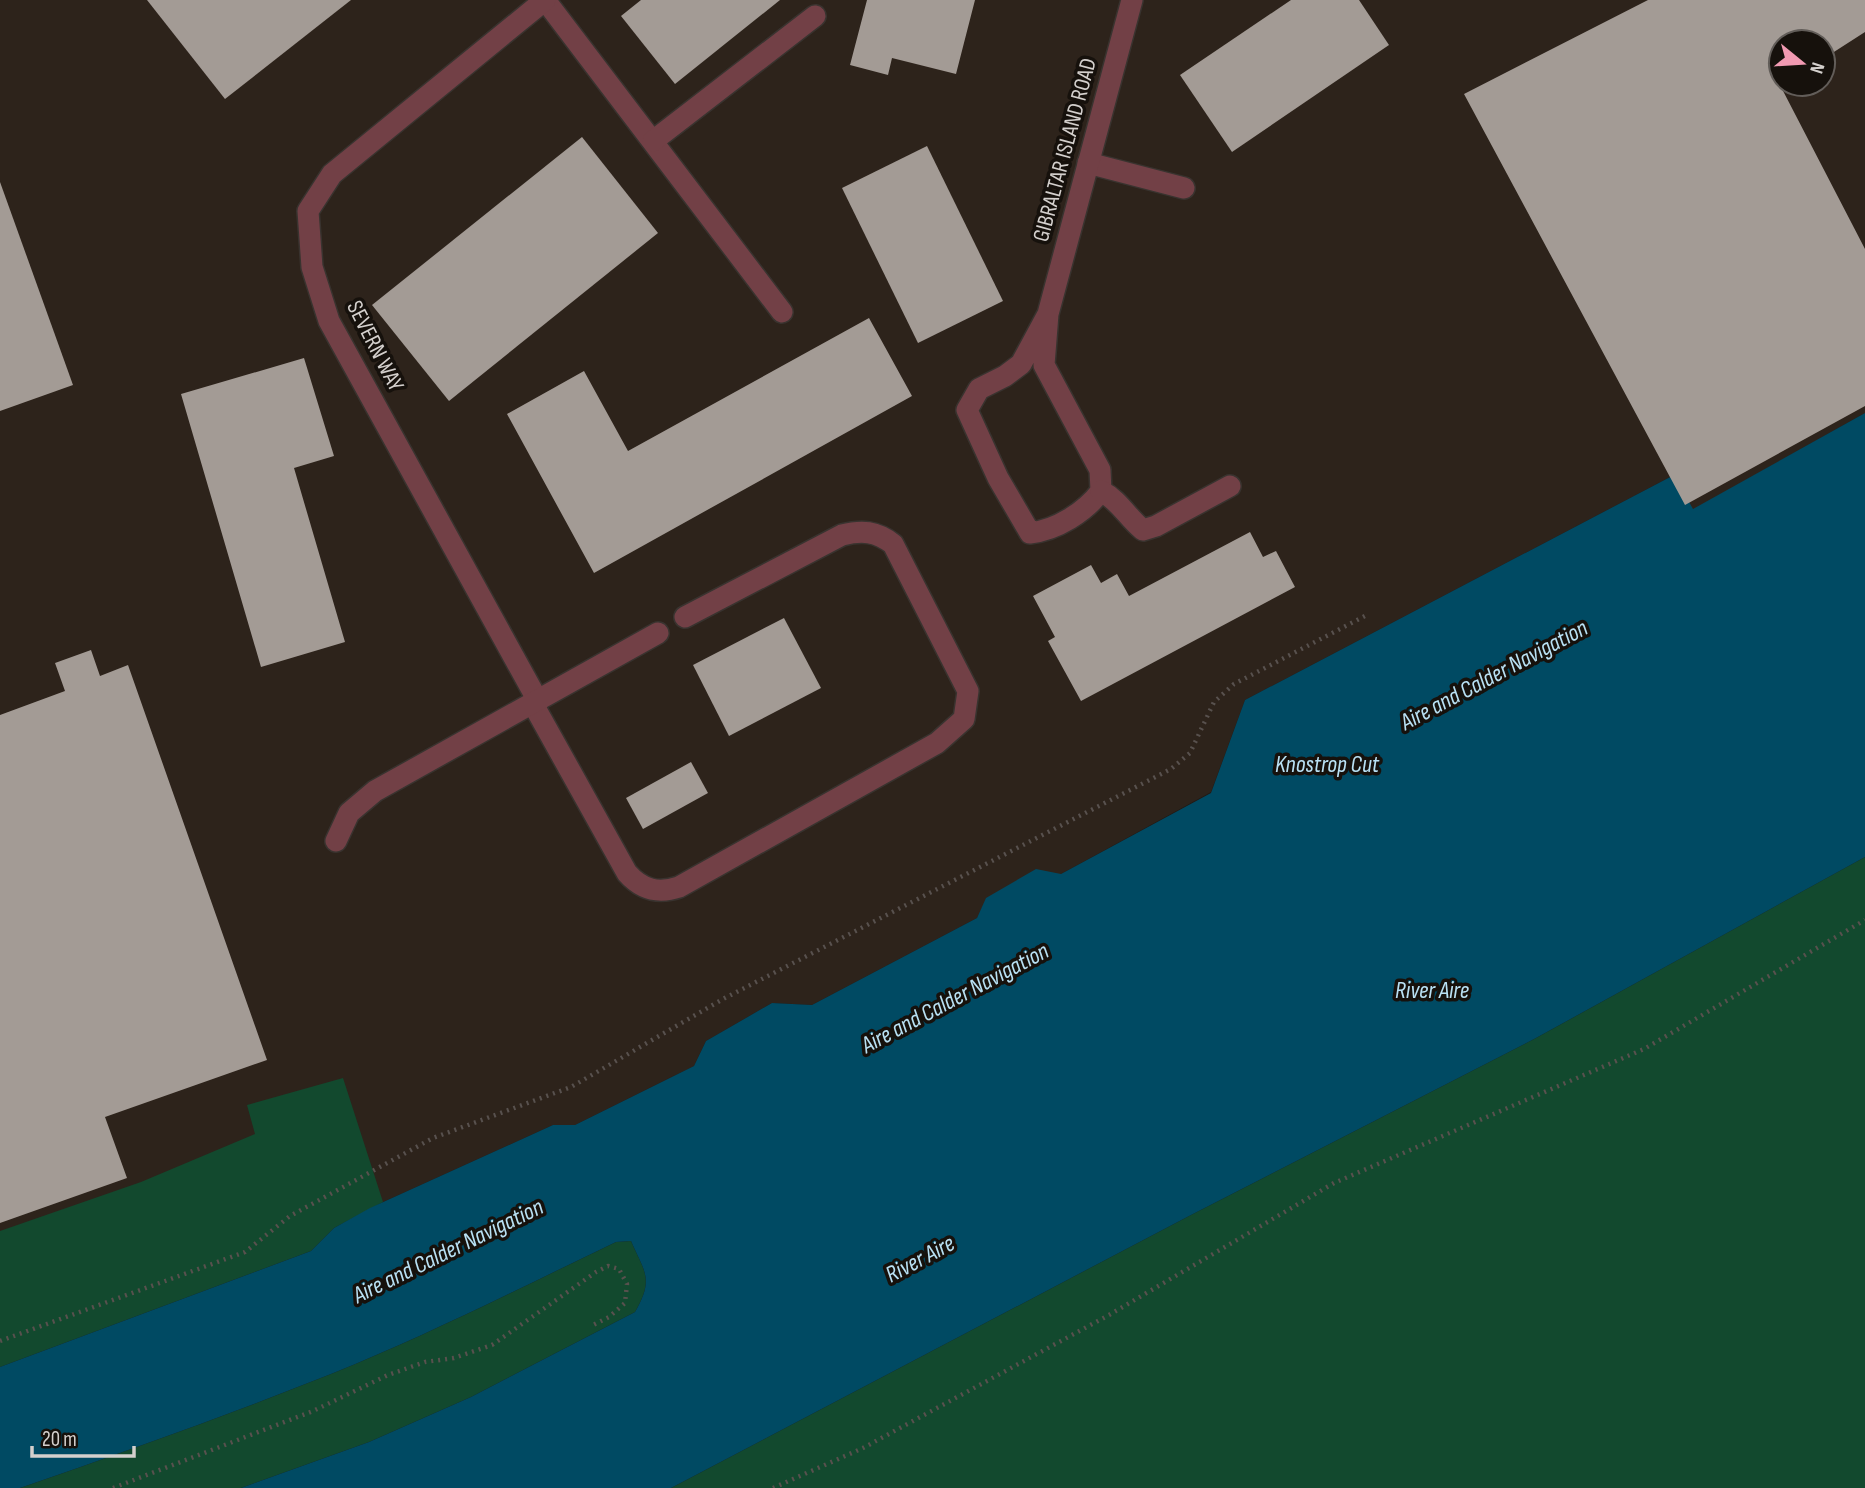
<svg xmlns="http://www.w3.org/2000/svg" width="1865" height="1488" font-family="'Sofia Sans Condensed',sans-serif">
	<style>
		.built { fill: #2d231b; fill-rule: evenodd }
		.green { fill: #12492e }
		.water { fill: #004a63 }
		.building { fill: #a39b95 }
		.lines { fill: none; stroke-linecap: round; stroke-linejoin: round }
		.minor-casing { stroke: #39332f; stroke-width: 24 }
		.path { stroke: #58514e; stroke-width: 4.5; stroke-dasharray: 2 5; stroke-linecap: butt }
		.minor { stroke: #724046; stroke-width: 21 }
		.labels { text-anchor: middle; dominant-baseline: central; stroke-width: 7; stroke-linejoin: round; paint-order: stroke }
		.street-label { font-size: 23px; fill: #d4d0cd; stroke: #16110c }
		.water-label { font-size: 24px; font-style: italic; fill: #b9e1f4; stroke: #16110c }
	</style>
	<rect width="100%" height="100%" fill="#201915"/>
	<path class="built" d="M0 0H1865V413L1693 510 1674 475 1245 700 1211 792 1061 874 987 898 977 918 812 1005 772 1003 706 1041 694 1066 575 1125H553L370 1208 0 1367ZM1781 42H1823V84H1781Z"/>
	<g class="green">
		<polygon points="1865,857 1865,1488 671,1488 1191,1215 1536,1038"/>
		<polygon points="343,1078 383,1202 334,1228 311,1251 0,1367 0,1231 141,1182 255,1134 247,1105"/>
		<path d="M631 1241C645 1273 654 1279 635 1312L471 1397 369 1442 241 1488H20C124 1452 228 1415 331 1374 428 1335 522 1287 616 1242Z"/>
	</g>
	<path class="water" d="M1865 413V857L1536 1038 1191 1215 671 1488H241L369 1442 471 1397 635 1312C654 1279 645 1273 631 1241L616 1242C522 1287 428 1335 331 1374 228 1415 124 1452 20 1488H0V1367L311 1251 334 1228 370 1208 553 1125H575L694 1066 706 1041 772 1003 812 1005 977 918 986 898 1036 869 1061 874 1211 793 1245 700 1674 475 1693 509Z"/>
	<g class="building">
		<polygon points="147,0 351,0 225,99"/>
		<polygon points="641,0 780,0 675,84 621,16"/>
		<polygon points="867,0 975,0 956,74 892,58 888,75 850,65"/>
		<polygon points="1291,0 1359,0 1389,45 1232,152 1180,75"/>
		<polygon points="1648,0 1865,0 1865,32 1823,59 1823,42 1781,42 1781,84 1785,84 1781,87 1865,249 1865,406 1685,505 1464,94"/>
		<polygon points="582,137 658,233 449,401 372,305"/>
		<polygon points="927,146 1003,301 918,343 842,188"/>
		<polygon points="0,182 73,385 0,411"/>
		<polygon points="869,318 912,396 594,573 507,414 584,371 628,451"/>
		<polygon points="304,358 334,456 294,468 345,642 261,667 181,394"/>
		<polygon points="1250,532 1263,557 1276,551 1295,587 1081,701 1048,641 1055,637 1033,596 1091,565 1101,583 1117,574 1129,596"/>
		<polygon points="784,618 821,688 729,736 693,665"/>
		<polygon points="91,650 100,676 128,665 267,1060 105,1117 127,1178 0,1223 0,715 65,691 55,663"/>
		<polygon points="691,762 708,793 643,829 626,798"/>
	</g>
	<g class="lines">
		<g class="minor-casing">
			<g id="minor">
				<polyline points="545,0 782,312"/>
				<polyline points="653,141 815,16"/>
				<polyline points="1088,163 1184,188"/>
				<path d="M1048 314 1021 364 1005 376 979 389 967 410 998 478 1030 533C1057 530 1085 512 1101 491L1100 470 1044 365 1048 314 1132 0"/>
				<path d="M1101 491C1119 500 1127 517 1143 530L1156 526 1230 486"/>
				<polyline points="538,701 329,321 312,267 308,211 332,174 545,0"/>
				<path d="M533 704 627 873C642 890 658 894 679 887L937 743 964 719 968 691 893 544C876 531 862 530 842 535L685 617"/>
				<polyline points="336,841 349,813 375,791 658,633"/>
			</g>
		</g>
		<g class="path">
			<polyline points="0,1341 245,1252 290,1216 433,1138 571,1087 723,999 1171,769 1190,753 1214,702 1234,684 1365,616"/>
			<polyline points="113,1488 313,1411 388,1375 425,1362 454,1358 492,1345 596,1272 608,1266 619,1269 627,1284 625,1303 609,1317 591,1326"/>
			<polyline points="773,1488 863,1448 1109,1315 1334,1183 1644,1049 1865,920"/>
		</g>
		<use href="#minor" class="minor"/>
	</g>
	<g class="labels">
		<g class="street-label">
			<text transform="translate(1065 150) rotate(-75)">GIBRALTAR ISLAND ROAD</text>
			<text transform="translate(375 346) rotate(63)">SEVERN WAY</text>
		</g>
		<g class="water-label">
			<text transform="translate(1494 675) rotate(-28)">Aire and Calder Navigation</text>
			<text x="1327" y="764">Knostrop Cut</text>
			<text x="1432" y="990">River Aire</text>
			<text transform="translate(955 998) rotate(-28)">Aire and Calder Navigation</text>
			<text transform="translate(448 1251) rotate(-26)">Aire and Calder Navigation</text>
			<text transform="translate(920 1259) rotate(-28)">River Aire</text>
		</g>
	</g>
	<g transform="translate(1802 63) rotate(108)"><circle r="33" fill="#16110c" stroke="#625d59" stroke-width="2"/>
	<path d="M0-5L12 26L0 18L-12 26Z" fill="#f19ab2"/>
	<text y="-10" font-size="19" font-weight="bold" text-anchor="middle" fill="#d4d0cd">N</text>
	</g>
	<path d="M32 1446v10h102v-10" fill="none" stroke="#d4d0cd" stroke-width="3.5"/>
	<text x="42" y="1446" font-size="21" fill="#d4d0cd" stroke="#16110c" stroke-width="5" paint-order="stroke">20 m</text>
</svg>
